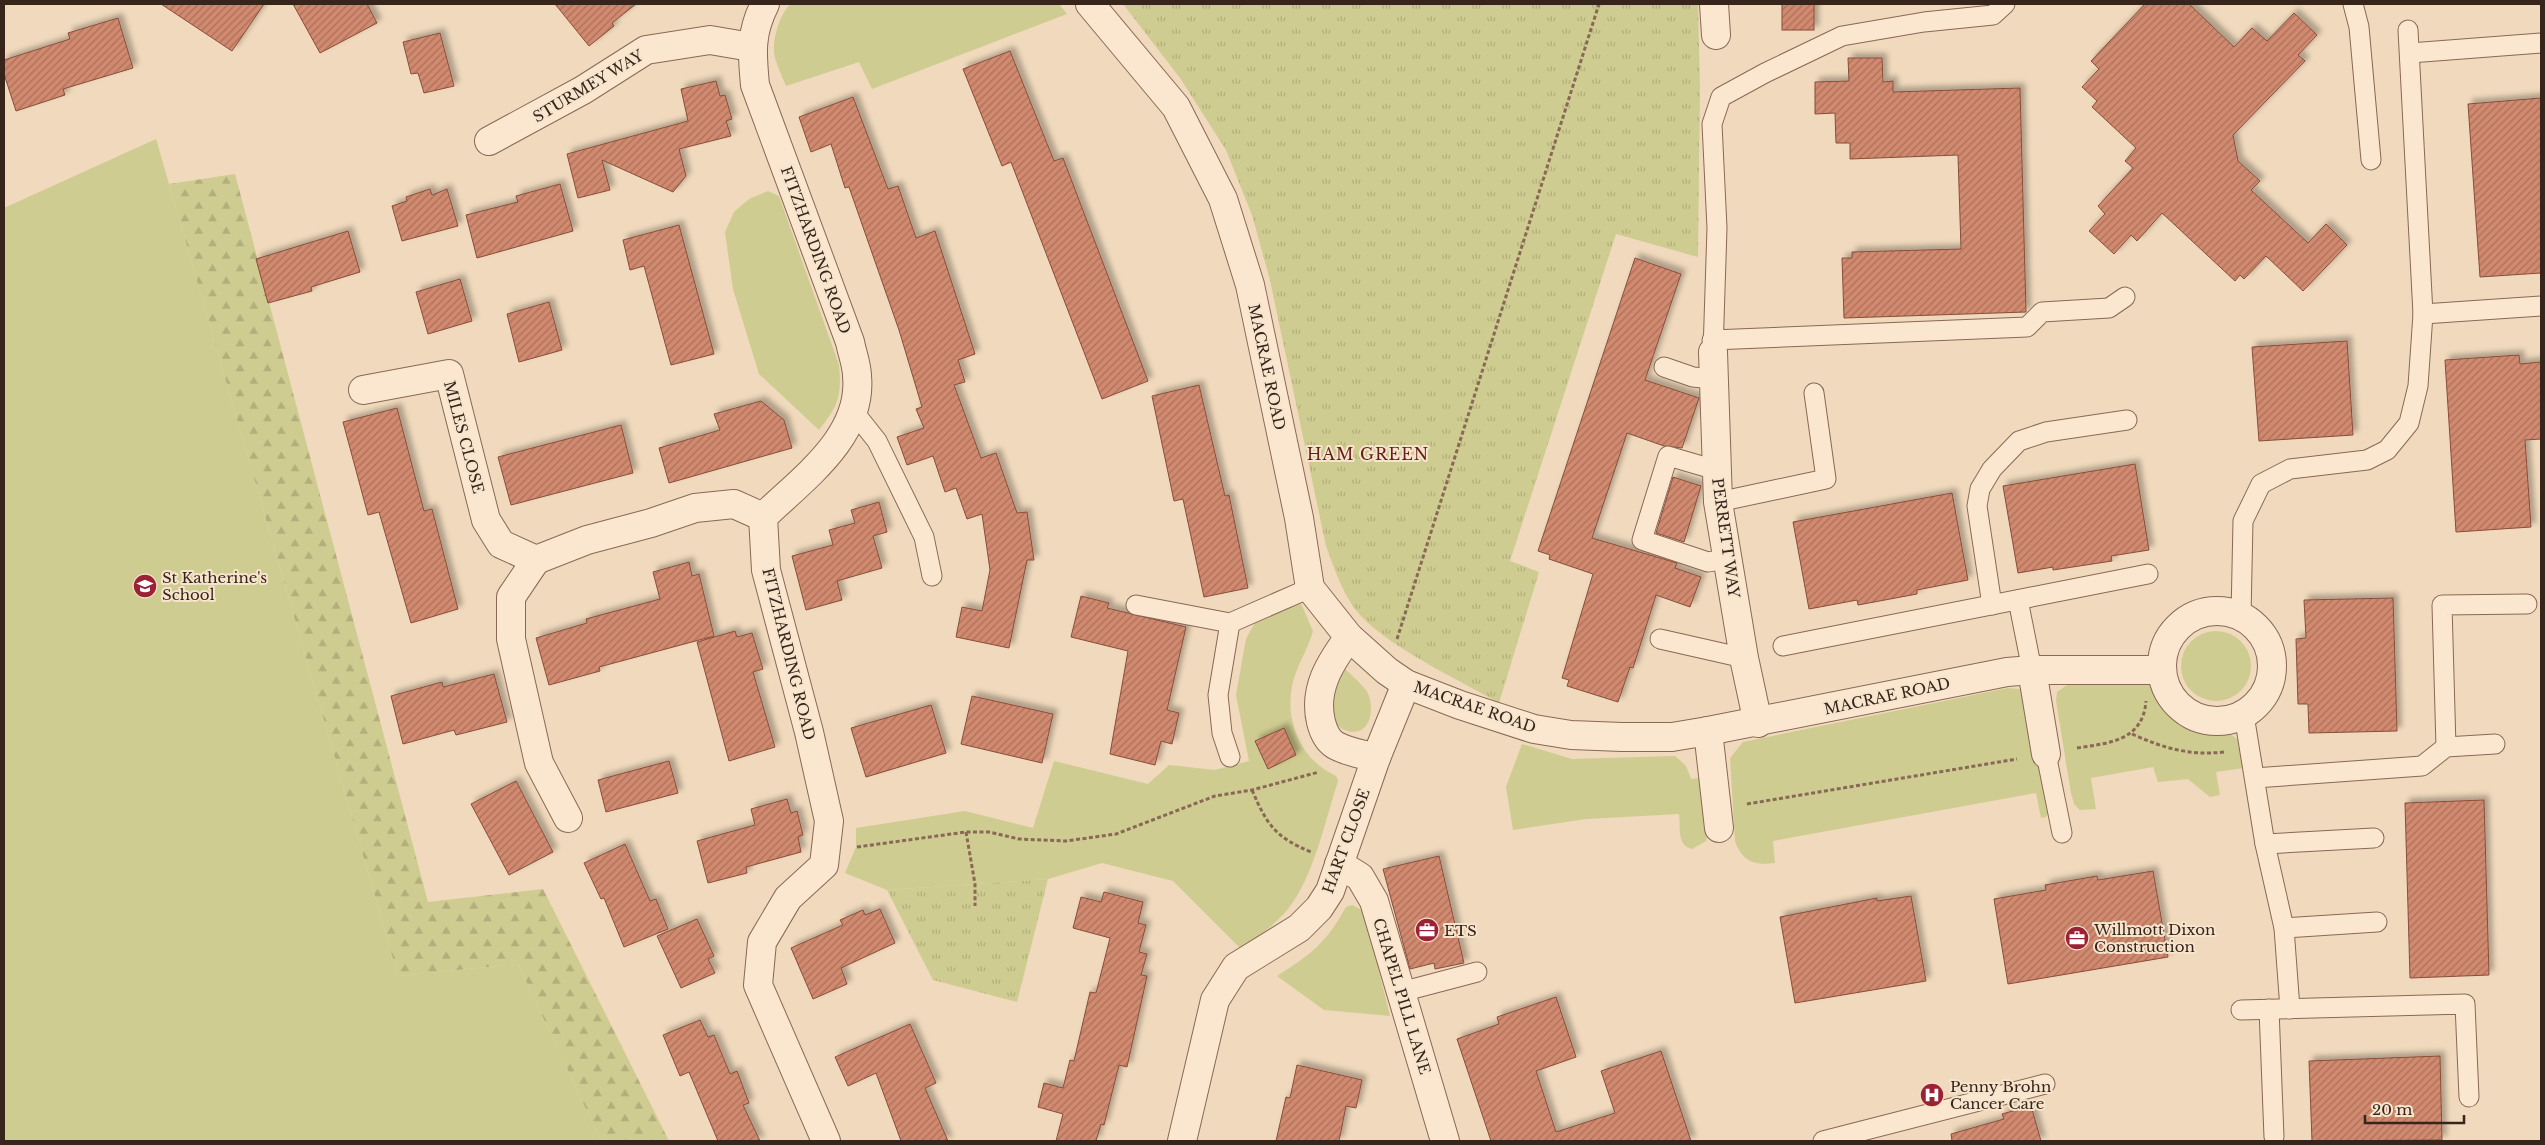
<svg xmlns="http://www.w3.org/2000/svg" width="2545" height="1145" font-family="'Libre Baskerville',serif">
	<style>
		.grass { fill: #cecc90 }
		.forest { fill: url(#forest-firs) }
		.park { fill: url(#park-tufts) }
		.building { fill: url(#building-hatch); stroke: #894d39; filter: url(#shadow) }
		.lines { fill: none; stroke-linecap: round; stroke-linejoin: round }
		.lane-casing { stroke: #896855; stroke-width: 21 }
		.street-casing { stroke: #896855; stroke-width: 30 }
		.path { stroke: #896855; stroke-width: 3; stroke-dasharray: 4 2.5; stroke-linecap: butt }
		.lane { stroke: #fbe7cf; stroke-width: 19 }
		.street { stroke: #fbe7cf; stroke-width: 28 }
		.labels { text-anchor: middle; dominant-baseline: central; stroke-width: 4; stroke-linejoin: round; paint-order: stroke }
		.street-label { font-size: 15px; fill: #37241b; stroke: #f7e4cc }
		.poi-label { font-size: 15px; fill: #37241b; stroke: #f7e4cc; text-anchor: start }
		.neighbourhood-label { font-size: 16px; letter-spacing: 1px; fill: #661c17; stroke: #f7e4cc }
	</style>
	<defs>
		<pattern id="forest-firs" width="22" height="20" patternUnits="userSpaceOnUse" patternTransform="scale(1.25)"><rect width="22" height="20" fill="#cecc90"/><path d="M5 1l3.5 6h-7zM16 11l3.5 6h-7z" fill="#b2af7c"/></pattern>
		<pattern id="park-tufts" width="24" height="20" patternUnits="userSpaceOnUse" patternTransform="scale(1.25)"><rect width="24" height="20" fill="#cecc90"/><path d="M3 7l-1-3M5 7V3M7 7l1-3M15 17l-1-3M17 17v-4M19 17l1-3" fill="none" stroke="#b2af7c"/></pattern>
		<pattern id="building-hatch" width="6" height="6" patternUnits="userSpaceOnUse" patternTransform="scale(1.25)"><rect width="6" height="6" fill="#d1896f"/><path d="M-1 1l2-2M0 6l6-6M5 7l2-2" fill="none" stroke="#aa705a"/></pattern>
		<filter id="shadow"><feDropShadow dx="4.5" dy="-4.5" stdDeviation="2.5" flood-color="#0004"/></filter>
	</defs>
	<rect width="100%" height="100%" fill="#f0d9bc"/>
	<g class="grass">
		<path d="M791 4H1059L1067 14 872 89 859 62 786 86C782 75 773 59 774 48 774 34 781 12 791 4Z"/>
		<polygon points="156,139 398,976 518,964 601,1141 4,1141 4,208"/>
		<path d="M768 191 779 196 839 365C842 396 838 406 819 430L759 374 733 289 725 232 734 212 749 199Z"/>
		<path d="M1299 599 1313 631C1308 650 1296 666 1292 686 1285 722 1301 760 1336 776L1338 781C1325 821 1314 876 1288 909 1275 925 1257 937 1241 949L1173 881 1102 863 1048 879 887 890 845 873 856 847V828L965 811 1033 828 1054 761 1148 784 1169 765 1215 770 1249 761 1236 695 1246 639 1257 619Z"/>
		<circle cx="2216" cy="666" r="35"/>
		<path d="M1343 667C1350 674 1359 681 1365 689 1370 695 1371 702 1371 711 1368 747 1326 731 1329 703 1331 691 1339 678 1343 667Z"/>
		<path d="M2070 683H2151C2164 693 2170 708 2183 718 2198 729 2235 727 2240 745 2243 752 2243 761 2244 768L2216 772 2220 795 2210 797 2188 779 2158 782 2153 767 2091 778 2096 809 2080 810 2074 804 2071 793 2056 701 2057 692Z"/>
		<path d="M2008 688 2019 689 2028 696 2050 811 2046 817 2041 818 2036 793 1773 841 1775 863C1754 866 1742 861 1735 841L1730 758 1743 742Z"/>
		<path d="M1522 744 1572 759 1675 756 1686 766 1691 779 1700 778 1708 831 1706 841 1692 849C1676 845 1681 827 1679 814L1586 819 1513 830 1506 787Z"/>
		<path d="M1352 905 1362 910 1366 918 1390 1016 1324 1010 1277 976C1313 953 1325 944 1346 907Z"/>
	</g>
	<polygon class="forest" points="235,174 428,902 543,889 669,1141 601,1141 518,964 398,976 169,184"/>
	<g class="park">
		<path d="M1123 4H1698L1700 88 1698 257 1616 234 1510 561 1539 572 1499 703C1458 679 1383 645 1355 609 1341 590 1334 567 1326 546L1270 280 1252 215 1226 150 1180 78Z"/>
		<polygon points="1048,879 1017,1002 933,980 887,890"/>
	</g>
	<g class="building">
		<polygon points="161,4 264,4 232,51"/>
		<polygon points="293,4 367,4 377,23 320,53"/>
		<polygon points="555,4 636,4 612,23 614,26 589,46"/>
		<rect x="1782" y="4" width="32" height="26"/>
		<polygon points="2145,4 2189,4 2234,47 2252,28 2267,41 2294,13 2317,35 2298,55 2305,61 2233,135 2238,161 2260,181 2251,190 2308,243 2326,224 2347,245 2303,291 2266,256 2244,279 2240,275 2235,281 2162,213 2137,241 2131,235 2114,254 2089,231 2105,214 2098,206 2133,168 2125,161 2136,148 2092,107 2097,101 2082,87 2099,69 2091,61"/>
		<polygon points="118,18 133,68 63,89 65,95 16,111 4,74 4,60 70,39 68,33"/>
		<polygon points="440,33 454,86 424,93 418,73 411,74 403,42"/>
		<polygon points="1010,51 1054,161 1063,158 1148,381 1102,399 1011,162 1002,166 963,69"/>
		<polygon points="1848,58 1882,58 1883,82 1893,81 1893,92 2020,88 2026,312 1844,318 1842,258 1852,258 1852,252 1961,249 1958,155 1850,159 1850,143 1836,143 1835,113 1815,114 1815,82 1849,81"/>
		<polygon points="716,81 720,96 725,95 732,119 726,121 731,136 679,149 686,176 673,192 602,160 610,190 578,198 567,154 688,121 681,89"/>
		<polygon points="853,97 888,189 898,186 916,238 935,231 975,354 958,360 965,382 954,385 981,458 996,453 1017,513 1027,512 1034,560 1027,560 1009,648 956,637 962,607 982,611 990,570 982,514 967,519 956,488 945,492 933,456 907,465 897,437 924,428 916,409 922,407 899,330 849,187 845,188 831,144 811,152 799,117"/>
		<polygon points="2541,98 2541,273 2480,277 2468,104"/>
		<polygon points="560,184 573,231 477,258 466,215 518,202 516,196"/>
		<polygon points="430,189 432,195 447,189 458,226 402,241 392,206 407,201 406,197"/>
		<polygon points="679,225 714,354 671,365 644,266 630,270 623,240"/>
		<polygon points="348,231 360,272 311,287 312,291 268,303 256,259"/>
		<polygon points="1635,258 1681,274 1645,380 1699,398 1682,448 1664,446 1627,433 1592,538 1677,563 1675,568 1701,577 1690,607 1656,595 1633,668 1630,667 1618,702 1567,686 1569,680 1562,678 1593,574 1549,559 1550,555 1538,551"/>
		<polygon points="460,279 472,321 428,334 416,292"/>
		<polygon points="549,302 562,350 519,362 507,314"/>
		<polygon points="2347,341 2353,435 2259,441 2252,347"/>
		<polygon points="2519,355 2520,364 2541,362 2541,439 2525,440 2531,527 2456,532 2445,360"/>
		<polygon points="1199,385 1225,496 1229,495 1248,588 1204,597 1183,499 1174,501 1152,396"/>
		<polygon points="761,401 784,420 792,448 669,483 659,448 720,430 714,414"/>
		<polygon points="397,408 424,511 432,509 458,609 411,623 379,512 368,515 343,422"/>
		<polygon points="621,425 633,473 511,505 498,457"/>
		<polygon points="2135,464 2149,550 2111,556 2112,561 2053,570 2053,567 2018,573 2003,486"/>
		<polygon points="1673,477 1701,486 1684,542 1656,533"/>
		<polygon points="1952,493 1968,580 1917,590 1917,594 1858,605 1857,600 1809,609 1793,522"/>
		<polygon points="879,502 887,532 873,536 882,568 837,581 842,600 806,610 792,556 833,545 829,530 855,523 851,510"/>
		<polygon points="689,562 692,576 699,574 714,636 599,667 600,671 549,685 536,638 587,623 586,619 660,599 653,572"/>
		<polygon points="1081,596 1109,603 1107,608 1186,627 1167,710 1179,713 1172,744 1161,741 1155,765 1110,754 1128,651 1071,637"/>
		<polygon points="2393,598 2397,731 2309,733 2308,704 2298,704 2296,639 2306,638 2304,600"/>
		<polygon points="735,631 737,637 752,633 763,669 753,672 775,747 729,761 697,642"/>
		<polygon points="494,674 507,722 456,735 454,730 403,744 391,696 442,682 443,687"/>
		<polygon points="972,696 1053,714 1042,763 961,744"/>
		<polygon points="931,705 946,753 866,777 851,728"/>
		<polygon points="1284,728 1296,755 1268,769 1255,741"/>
		<polygon points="669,761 678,793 606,812 598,780"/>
		<polygon points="516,781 553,852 509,875 471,804"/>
		<polygon points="787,799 791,813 797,811 803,835 798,837 801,852 746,867 747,873 708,883 697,841 755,825 751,809"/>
		<polygon points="2484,800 2489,975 2410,978 2405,803"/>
		<polygon points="625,844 650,901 656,899 668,929 624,947 604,898 601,899 584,863"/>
		<polygon points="1439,856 1464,963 1435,969 1434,963 1410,969 1383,869"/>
		<polygon points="2153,871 2168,957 2008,984 1994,899 2046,890 2045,885 2097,876 2098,880"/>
		<polygon points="1104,892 1143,902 1138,923 1146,925 1139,952 1147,954 1141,975 1147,976 1127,1067 1119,1065 1104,1125 1101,1124 1096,1141 1056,1141 1063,1114 1038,1107 1044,1083 1063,1088 1070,1060 1074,1061 1090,992 1096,993 1110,938 1073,928 1081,897 1101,902"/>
		<polygon points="1911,896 1926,981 1795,1003 1780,917 1877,898 1877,901"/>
		<polygon points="880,909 895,943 841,968 847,984 813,999 791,948 843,925 840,920 863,910 865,915"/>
		<polygon points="697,919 714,956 708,959 715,973 681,988 657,936"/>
		<polygon points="1556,997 1576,1057 1536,1071 1556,1132 1615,1113 1601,1071 1661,1051 1691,1141 1491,1141 1457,1039 1499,1024 1497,1017"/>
		<polygon points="700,1020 708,1037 714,1035 730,1074 737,1071 749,1103 743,1105 760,1141 718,1141 689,1072 680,1076 663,1035"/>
		<polygon points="910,1024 936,1083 925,1088 948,1141 901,1141 876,1073 848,1086 835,1057"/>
		<polygon points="2440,1056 2442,1140 2312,1141 2309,1061"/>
		<polygon points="1297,1065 1362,1080 1356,1108 1346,1106 1339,1141 1276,1141 1286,1097 1290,1098"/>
		<polygon points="2031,1106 2041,1141 1952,1141 1951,1134 2004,1119 2002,1114"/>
	</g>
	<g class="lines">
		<g class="lane-casing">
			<g id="lane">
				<polyline points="2353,4 2359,27 2371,160"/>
				<polyline points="2410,53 2541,43"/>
				<polyline points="2423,314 2541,306"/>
				<polyline points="1712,340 2027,327 2042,312 2109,308 2125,297"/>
				<polyline points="1713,352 1717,228 1712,124 1721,97 1765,73 1842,36 1924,22 1993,15 2005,4"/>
				<polyline points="1664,367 1693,377 1713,379"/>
				<polyline points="854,412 877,441 924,537 932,576"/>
				<polyline points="1716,470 1668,456 1642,540 1708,562 1727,559"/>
				<polyline points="1718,502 1826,479 1814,393"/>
				<polyline points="2018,600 2032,670"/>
				<polyline points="1136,605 1230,623 1310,588"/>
				<polyline points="1992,605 1977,506 1980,489 1992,469 2019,441 2046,432 2127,420"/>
				<polyline points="2241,616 2243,521 2261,484 2290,469 2367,460 2387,450 2409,423 2418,386 2423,314 2408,30"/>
				<polyline points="1660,639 1744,658"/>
				<polyline points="1783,646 2148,574"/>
				<polyline points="2244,715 2265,844 2284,928 2290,1009"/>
				<polyline points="2446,747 2442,605 2527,604"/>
				<polyline points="2046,754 2062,833"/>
				<polyline points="1230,757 1222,733 1218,695 1230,623"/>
				<polyline points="2255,778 2422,766 2446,747 2495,744"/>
				<polyline points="2265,844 2374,838"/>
				<polyline points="2284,928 2377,922"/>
				<polyline points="1401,992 1477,972"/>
				<polyline points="2269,1009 2274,1137"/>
				<polyline points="2241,1010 2465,1004 2469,1097"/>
				<polyline points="1823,1141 2045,1084"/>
			</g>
		</g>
		<g class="street-casing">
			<g id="street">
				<path d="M765 4C750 33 752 54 755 85L850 342C852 353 857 365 857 376 863 437 802 479 763 517L766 570 809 732 829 821 824 865 788 898 762 942 758 985 826 1141"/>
				<polyline points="1090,4 1176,107 1223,199 1250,285 1299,518 1310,588 1349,637 1387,671 1406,684 1460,705 1534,729 1571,735 1622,737 1672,737 1708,731 2007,672 2032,670 2161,670"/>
				<polyline points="1714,4 1716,35"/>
				<polyline points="489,141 583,90 646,50 710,40 751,47"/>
				<polyline points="1713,352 1718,502 1744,658 1758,723"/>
				<polyline points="363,390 449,374 486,520 501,544 536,560 587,540 651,523 695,508 734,504 763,517"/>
				<polyline points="536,560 511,597 511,639 539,763 568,818"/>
				<circle cx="2217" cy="666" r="55"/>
				<path d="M1349 637C1330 663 1313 689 1321 722 1323 730 1327 740 1335 745 1347 752 1362 754 1376 758"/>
				<polyline points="2032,670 2046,754"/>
				<polyline points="1708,731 1719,828"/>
				<polyline points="1339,864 1360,877 1374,901 1445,1141"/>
				<polyline points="1182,1141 1215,1000 1236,967 1299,928 1319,908 1330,891 1376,758 1406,684"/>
			</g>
		</g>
		<g class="path">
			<polyline points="1397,639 1599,4"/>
			<path d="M2132 734C2163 748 2190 756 2224 752"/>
			<path d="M2077 748C2109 743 2143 741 2146 701"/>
			<path d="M1252 790C1267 825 1275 837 1311 852"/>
			<polyline points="1747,804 2017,759"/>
			<polyline points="966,832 975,884 975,906"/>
			<polyline points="857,847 966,832 989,832 1019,839 1066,841 1116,834 1215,796 1252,790 1319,772"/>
		</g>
		<use href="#lane" class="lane"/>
		<use href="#street" class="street"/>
	</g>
	<defs>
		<g id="school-disc" transform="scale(1.25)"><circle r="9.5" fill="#9b2135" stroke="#f7e4cc"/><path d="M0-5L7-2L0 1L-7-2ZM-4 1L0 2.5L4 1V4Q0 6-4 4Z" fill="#fff"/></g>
		<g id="office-disc" transform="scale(1.25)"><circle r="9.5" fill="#9b2135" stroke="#f7e4cc"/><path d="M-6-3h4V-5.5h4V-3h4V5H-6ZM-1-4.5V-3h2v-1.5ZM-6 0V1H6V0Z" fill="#fff"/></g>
		<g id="hospital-disc" transform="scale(1.25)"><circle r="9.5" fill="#9b2135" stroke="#f7e4cc"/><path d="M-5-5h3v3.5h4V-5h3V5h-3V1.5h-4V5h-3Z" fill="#fff"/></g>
	</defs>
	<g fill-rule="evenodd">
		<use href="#school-disc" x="145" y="586"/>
		<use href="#office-disc" x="1427" y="930"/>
		<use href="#office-disc" x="2077" y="938"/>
		<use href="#hospital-disc" x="1932" y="1095"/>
	</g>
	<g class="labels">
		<g class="street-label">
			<text transform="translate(588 86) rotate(-31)">STURMEY WAY</text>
			<text transform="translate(816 250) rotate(70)">FITZHARDING ROAD</text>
			<text transform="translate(1267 367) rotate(78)">MACRAE ROAD</text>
			<text transform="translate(464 437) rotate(75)">MILES CLOSE</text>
			<text transform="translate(1726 538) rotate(82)">PERRETT WAY</text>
			<text transform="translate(789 654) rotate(76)">FITZHARDING ROAD</text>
			<text transform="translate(1887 696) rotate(-12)">MACRAE ROAD</text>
			<text transform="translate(1475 707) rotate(19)">MACRAE ROAD</text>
			<text transform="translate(1346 841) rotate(-70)">HART CLOSE</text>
			<text transform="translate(1402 996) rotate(73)">CHAPEL PILL LANE</text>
		</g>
		<g class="poi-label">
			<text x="162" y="577">St Katherine's<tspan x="162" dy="17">School</tspan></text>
			<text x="2094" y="929">Willmott Dixon<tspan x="2094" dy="17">Construction</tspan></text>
			<text x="1444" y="930">ETS</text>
			<text x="1950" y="1086">Penny Brohn<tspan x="1950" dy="17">Cancer Care</tspan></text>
		</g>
		<g class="neighbourhood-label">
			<text x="1368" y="454">HAM GREEN</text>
		</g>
	</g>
	<rect width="2545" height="1145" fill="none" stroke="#37241b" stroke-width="10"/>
	<path d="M2365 1115v8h99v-8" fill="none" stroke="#37241b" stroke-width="2.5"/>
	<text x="2372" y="1115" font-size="15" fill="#37241b" stroke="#f7e4cc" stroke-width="4" paint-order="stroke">20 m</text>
</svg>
